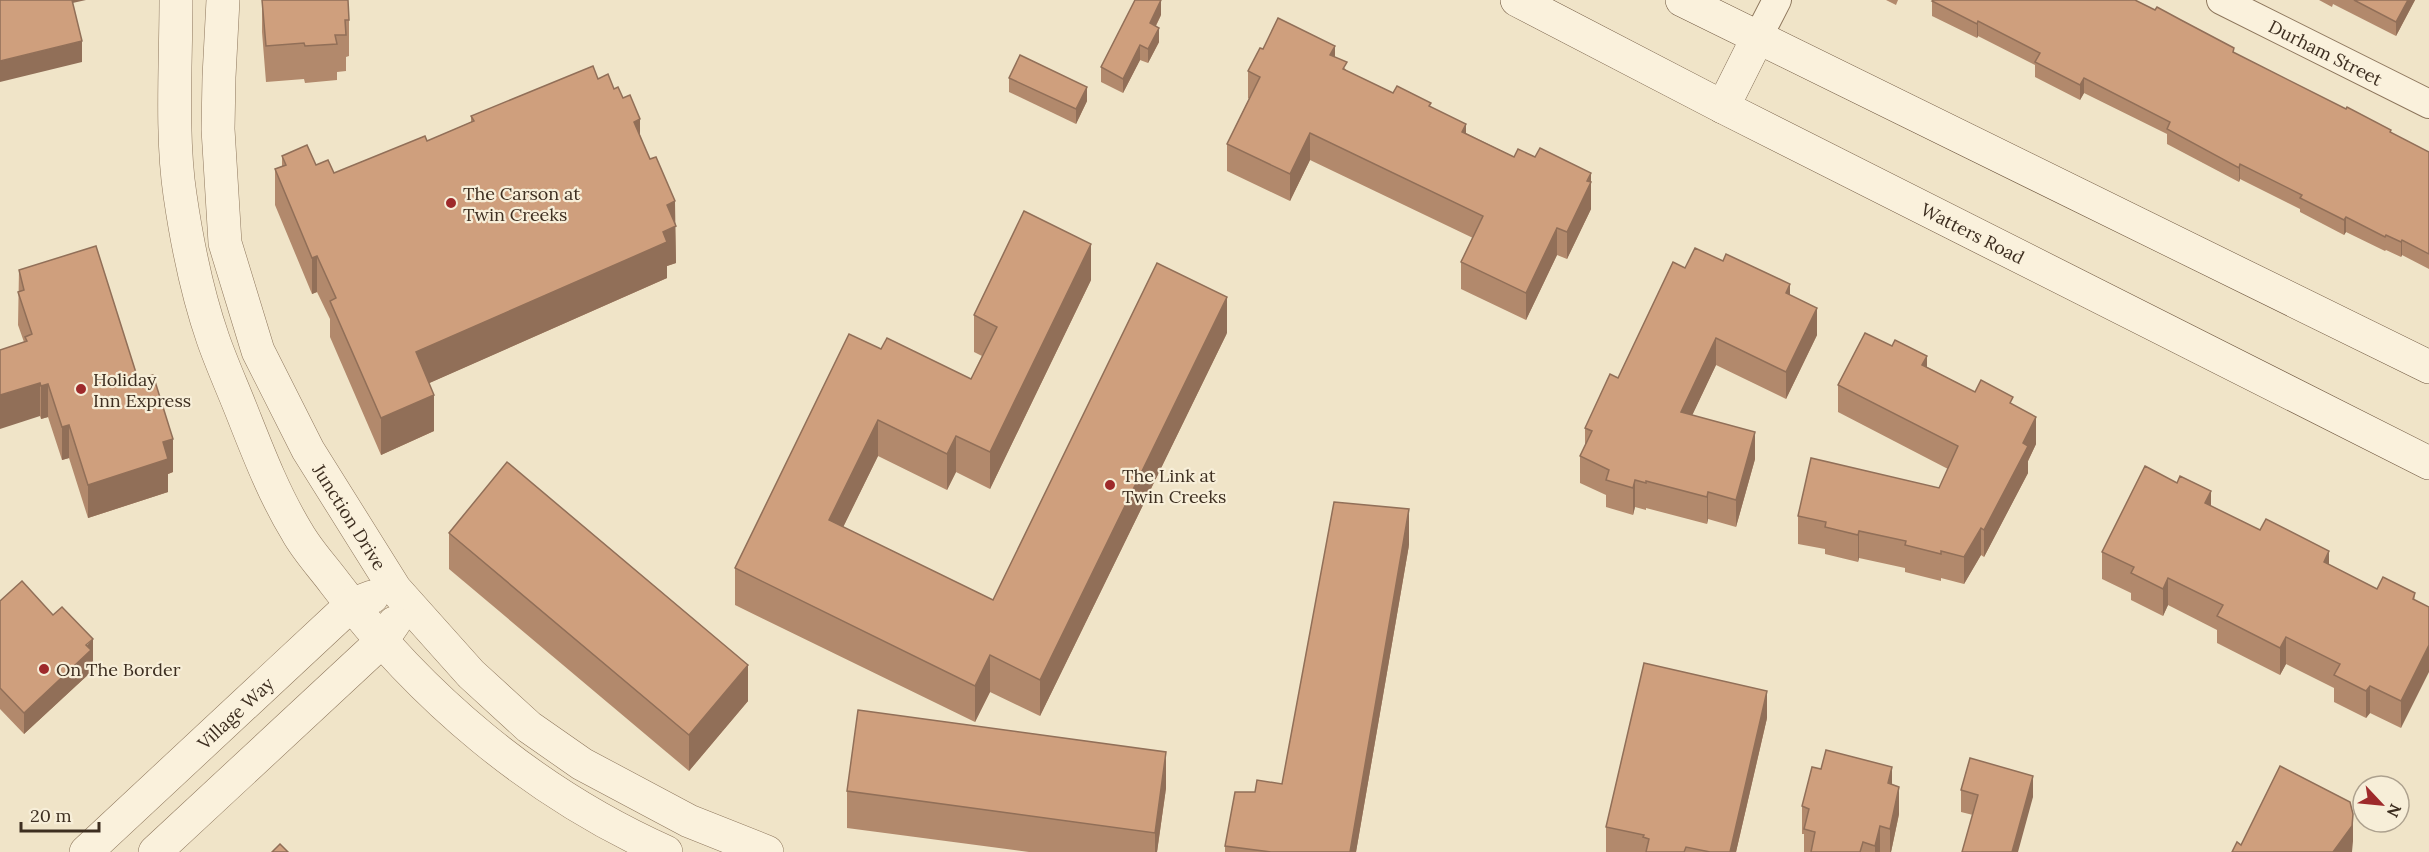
<svg xmlns="http://www.w3.org/2000/svg" width="2429" height="852" font-family="Lora,serif">
	<style>
		.lines { fill: none; stroke-linecap: round; stroke-linejoin: round }
		.minor-casing { stroke: #8d765c; stroke-width: 30 }
		.tertiary-casing { stroke: #8d765c; stroke-width: 34 }
		.secondary-casing { stroke: #6f573f; stroke-width: 34 }
		.minor { stroke: #faf1dc; stroke-width: 28 }
		.tertiary { stroke: #faf1dc; stroke-width: 33 }
		.secondary { stroke: #faf1dc; stroke-width: 33 }
		.wall { fill: #b2896c }
		.shaded-wall { fill: #916f58 }
		.building { fill: #cf9f7d; stroke: #916f58; stroke-width: 1.5 }
		.poi-dot { fill: #9e2a2b; stroke: #f7eed8; stroke-width: 2 }
		.labels { text-anchor: middle; dominant-baseline: central; stroke-width: 4.5; stroke-linejoin: round; paint-order: stroke }
		.street-label { font-size: 18px; fill: #3d2e20; stroke: #f7eed8 }
		.poi-label { font-size: 18px; fill: #3d2e20; stroke: #f7eed8; text-anchor: start }
	</style>
	<rect width="100%" height="100%" fill="#f0e4c8"/>
	<g class="lines">
		<g class="minor-casing">
			<g id="minor">
				<path id="s1" d="M2221 0 2429 104"/>
				<polyline points="1758,37 1777,0"/>
			</g>
		</g>
		<g class="tertiary-casing">
			<g id="tertiary">
				<path d="M176 0C176 61 171 135 180 195 187 243 197 293 213 339 222 365 234 391 244 417 259 455 275 496 297 532 307 550 322 566 334 582 421 698 534 793 666 852"/>
				<path id="s2" d="M223 0 219 77 218 129 225 243 258 351 308 450 395 589 471 674 529 727 582 764 689 821 767 852"/>
				<path id="s3" d="M86 852 351 605 372 597"/>
				<polyline points="155,852 381,642 394,623"/>
			</g>
		</g>
		<g class="secondary-casing">
			<g id="secondary">
				<path id="s4" d="M1517 0 1723 107 2429 463"/>
				<polyline points="1682,0 2429,367"/>
				<polyline points="1723,107 1758,37"/>
			</g>
		</g>
		<use href="#minor" class="minor"/>
		<use href="#tertiary" class="tertiary"/>
		<use href="#secondary" class="secondary"/>
	</g>
	<g class="wall">
		<polygon points="262,0 349,20 349,56 346,57 346,71 337,72 337,80 305,83 304,79 266,82 262,32"/>
		<polygon points="1886,0 1898,0 1896,5"/>
		<polygon points="2319,0 2415,0 2396,36 2333,4 2332,7"/>
		<polygon points="1932,1 2234,53 2429,152 2429,269 2402,255 2401,257 2386,250 2385,251 2346,232 2344,235 2300,212 2300,209 2240,179 2239,182 2167,144 2167,134 2084,93 2080,100 2035,77 2035,65 1978,36 1977,38 1932,16"/>
		<polygon points="1161,15 1156,26 1159,42 1148,63 1140,60 1123,93 1101,82 1101,67"/>
		<polygon points="1263,49 1335,57 1347,71 1393,93 1431,107 1466,133 1514,157 1535,157 1591,173 1591,209 1567,259 1557,255 1526,320 1461,289 1461,262 1473,238 1310,160 1290,201 1227,171 1227,144 1249,99 1248,98 1248,71"/>
		<polygon points="1009,78 1087,101 1076,124 1009,92"/>
		<polygon points="598,79 614,89 640,135 675,225 676,263 667,266 667,278 429,383 434,431 381,455 330,337 330,319 317,292 312,294 275,205 275,169 282,166 282,156 316,165 334,173 427,141 471,122 471,116"/>
		<polygon points="1685,268 1790,295 1817,335 1786,399 1716,365 1692,415 1755,459 1736,527 1708,519 1707,524 1646,508 1646,510 1635,507 1633,515 1606,507 1606,495 1580,483 1580,456 1585,446 1585,428 1618,378"/>
		<polygon points="19,270 138,379 173,472 168,474 168,492 88,518 69,458 62,460 48,417 41,419 40,416 24,342 18,325"/>
		<polygon points="1091,280 990,489 956,472 947,490 878,456 843,527 993,600 1227,333 1040,716 990,692 975,722 735,605 735,568 881,349 971,379 982,356 974,352 974,315"/>
		<polygon points="1927,367 1975,392 2013,405 2036,444 2028,461 2028,473 1984,557 1981,555 1964,584 1941,578 1941,581 1905,572 1905,568 1859,558 1858,562 1825,554 1825,549 1798,544 1798,516 1939,488 1948,469 1838,412 1838,385"/>
		<polygon points="2211,506 2377,589 2415,593 2401,728 2370,713 2366,718 2334,702 2334,688 2286,664 2280,675 2217,643 2217,630 2168,605 2163,616 2131,600 2131,593 2102,579 2102,552"/>
		<polygon points="449,533 748,701 689,771 449,569"/>
		<polygon points="1409,545 1356,852 1225,852 1225,846 1255,792 1282,784"/>
		<polygon points="0,601 93,661 91,663 91,672 24,734 0,709"/>
		<polygon points="1767,718 1736,852 1606,852 1606,827"/>
		<polygon points="1892,784 1899,814 1891,852 1804,852 1804,834 1802,834 1802,806"/>
		<polygon points="1166,788 1157,852 1029,852 847,828 847,791"/>
		<polygon points="1961,790 2033,797 1973,815 1961,812"/>
	</g>
	<g class="shaded-wall">
		<polygon points="68,0 86,0 68,4"/>
		<polygon points="1161,0 1161,15 1150,37 1150,23"/>
		<polygon points="2408,0 2415,0 2396,36 2396,22"/>
		<polygon points="1978,21 1978,36 1977,38 1977,24"/>
		<polygon points="1159,28 1159,42 1148,63 1148,49"/>
		<polygon points="82,41 82,62 0,82 0,61"/>
		<polygon points="1140,45 1140,60 1123,93 1123,79"/>
		<polygon points="1335,46 1335,73 1330,55"/>
		<polygon points="2084,78 2084,93 2080,100 2080,85"/>
		<polygon points="1087,87 1087,101 1076,124 1076,109"/>
		<polygon points="640,119 640,156 634,122"/>
		<polygon points="1466,124 1466,151 1462,132"/>
		<polygon points="1310,133 1310,160 1290,201 1290,174"/>
		<polygon points="2240,164 2240,179 2239,182 2239,168"/>
		<polygon points="1591,173 1591,209 1567,259 1567,232"/>
		<polygon points="675,201 676,263 667,266 667,278 416,389 416,352 663,232 667,205"/>
		<polygon points="2346,217 2346,232 2344,235 2344,220"/>
		<polygon points="1557,228 1557,255 1526,320 1526,293"/>
		<polygon points="2402,240 2402,255 2401,257 2401,242"/>
		<polygon points="1091,244 1091,280 990,489 990,452"/>
		<polygon points="317,256 317,292 312,294 312,258"/>
		<polygon points="1790,284 1790,311 1786,293"/>
		<polygon points="1227,297 1227,333 1040,716 1040,680"/>
		<polygon points="1817,308 1817,335 1786,399 1786,372"/>
		<polygon points="1716,338 1716,365 1681,439 1681,412"/>
		<polygon points="1927,356 1927,383 1922,365"/>
		<polygon points="40,383 40,416 0,429 0,395"/>
		<polygon points="48,384 48,417 41,419 41,386"/>
		<polygon points="434,395 434,431 381,455 381,418"/>
		<polygon points="2036,417 2036,444 2028,461 2028,473 1984,557 1984,530 2023,443"/>
		<polygon points="878,420 878,456 829,556 829,520"/>
		<polygon points="69,425 69,458 62,460 62,427"/>
		<polygon points="1755,432 1755,459 1736,527 1736,500"/>
		<polygon points="956,436 956,472 947,490 947,454"/>
		<polygon points="173,439 173,472 168,474 168,492 88,518 88,485 163,442"/>
		<polygon points="1635,480 1635,507 1633,515 1633,488"/>
		<polygon points="2211,491 2211,518 2205,503"/>
		<polygon points="1708,492 1708,519 1707,524 1707,497"/>
		<polygon points="1409,509 1409,545 1356,852 1350,852"/>
		<polygon points="1981,528 1981,555 1964,584 1964,557"/>
		<polygon points="1859,531 1859,558 1858,562 1858,535"/>
		<polygon points="2329,551 2329,578 2324,562"/>
		<polygon points="2168,578 2168,605 2163,616 2163,589"/>
		<polygon points="2286,637 2286,664 2280,675 2280,648"/>
		<polygon points="93,639 93,661 91,663 91,672 24,734 24,713"/>
		<polygon points="2429,645 2429,672 2401,728 2401,701"/>
		<polygon points="990,655 990,692 975,722 975,686"/>
		<polygon points="748,665 748,701 689,771 689,735"/>
		<polygon points="2370,686 2370,713 2366,718 2366,691"/>
		<polygon points="1767,691 1767,718 1736,852 1730,852"/>
		<polygon points="1166,752 1166,788 1157,852 1155,852 1155,833"/>
		<polygon points="1892,767 1892,794 1888,783"/>
		<polygon points="2033,776 2033,797 2018,852 2012,852"/>
		<polygon points="1899,787 1899,814 1891,852 1890,852 1890,829"/>
		<polygon points="2353,814 2353,841 2352,852 2333,852"/>
		<polygon points="1880,826 1880,852 1875,852 1875,846"/>
	</g>
	<g class="building">
		<polygon points="0,0 72,0 82,41 0,61"/>
		<polygon points="262,0 348,0 349,20 345,20 346,35 335,35 337,44 305,46 304,43 266,46"/>
		<polygon points="1135,0 1161,0 1150,23 1159,28 1148,49 1140,45 1123,79 1101,67"/>
		<polygon points="1933,0 2135,0 2155,10 2157,7 2181,20 2234,48 2233,52 2346,109 2347,107 2391,130 2390,132 2429,152 2429,254 2402,240 2401,242 2386,235 2385,237 2346,217 2344,220 2300,198 2302,195 2240,164 2239,168 2167,129 2170,122 2084,78 2080,85 2035,62 2040,53 1978,21 1977,24 1932,1"/>
		<polygon points="2354,0 2408,0 2396,22"/>
		<polygon points="1278,18 1335,46 1330,55 1347,62 1343,69 1393,93 1397,86 1431,103 1429,106 1466,124 1462,132 1514,157 1518,149 1535,157 1540,148 1591,173 1587,181 1591,182 1567,232 1557,228 1526,293 1461,262 1483,216 1310,133 1290,174 1227,144 1260,77 1248,71 1260,48 1263,49"/>
		<polygon points="1020,55 1087,87 1076,109 1009,78"/>
		<polygon points="593,66 598,79 608,74 614,89 618,87 623,98 630,95 640,119 634,122 650,159 656,157 675,201 667,205 676,226 663,232 667,242 416,352 434,395 381,418 330,301 336,298 317,256 312,258 275,169 286,165 282,156 307,145 316,165 328,160 334,173 425,136 427,141 474,121 471,116"/>
		<polygon points="1024,211 1091,244 990,452 956,436 947,454 878,420 829,520 993,600 1157,263 1227,297 1040,680 990,655 975,686 735,568 849,334 881,349 887,338 971,379 997,327 974,315"/>
		<polygon points="96,246 138,379 153,375 173,439 163,442 168,459 88,485 69,425 62,427 48,384 41,386 40,383 0,395 0,350 27,341 25,337 32,334 18,292 24,290 19,270"/>
		<polygon points="1695,248 1723,261 1726,254 1790,284 1786,293 1817,308 1786,372 1716,338 1681,412 1755,432 1736,500 1708,492 1707,497 1646,481 1646,483 1635,480 1633,488 1606,480 1609,470 1580,456 1592,431 1585,428 1610,374 1618,378 1673,262 1685,268"/>
		<polygon points="1865,333 1892,346 1895,340 1927,356 1922,365 1975,392 1981,380 2013,397 2010,403 2036,417 2023,443 2028,446 1984,530 1981,528 1964,557 1941,551 1941,554 1905,545 1906,541 1859,531 1858,535 1825,527 1826,522 1798,516 1811,458 1939,488 1958,446 1838,385"/>
		<polygon points="507,462 748,665 689,735 449,533"/>
		<polygon points="2145,466 2177,483 2180,476 2211,491 2205,503 2260,530 2266,519 2329,551 2324,562 2377,589 2383,577 2415,593 2413,599 2429,607 2429,645 2401,701 2370,686 2366,691 2334,675 2340,664 2286,637 2280,648 2217,616 2223,605 2168,578 2163,589 2131,573 2134,567 2102,552"/>
		<polygon points="1334,502 1409,509 1350,852 1271,852 1225,846 1235,792 1255,792 1257,780 1282,784"/>
		<polygon points="22,581 53,615 62,607 93,639 86,645 91,650 24,713 0,688 0,601"/>
		<polygon points="1644,663 1767,691 1730,852 1710,852 1686,847 1684,852 1646,852 1649,839 1643,837 1644,835 1606,827"/>
		<polygon points="858,710 1166,752 1155,833 847,791"/>
		<polygon points="1826,750 1892,767 1888,783 1899,787 1890,829 1880,826 1875,846 1863,842 1860,852 1811,852 1815,832 1804,829 1809,809 1802,806 1812,767 1821,769"/>
		<polygon points="1970,758 2033,776 2012,852 1962,852 1978,795 1961,790"/>
		<polygon points="2280,766 2350,802 2353,814 2352,826 2333,852 2232,852 2237,842 2241,845"/>
		<polygon points="280,844 288,852 272,852"/>
	</g>
	<g class="poi-dot">
		<circle cx="451" cy="203" r="6"/>
		<circle cx="81" cy="389" r="6"/>
		<circle cx="1110" cy="485" r="6"/>
		<circle cx="44" cy="669" r="6"/>
	</g>
	<g class="labels">
		<g class="street-label">
			<text stroke="none"><textPath href="#s1" startOffset="117">Durham Street</textPath></text>
			<text stroke="none"><textPath href="#s4" startOffset="512">Watters Road</textPath></text>
			<text stroke="none"><textPath href="#s2" startOffset="546">Junction Drive</textPath></text>
			<text stroke="none"><textPath href="#s3" startOffset="204">Village Way</textPath></text>
		</g>
		<g class="poi-label">
			<text x="463" y="193">The Carson at<tspan x="463" dy="21">Twin Creeks</tspan></text>
			<text x="93" y="379">Holiday<tspan x="93" dy="21">Inn Express</tspan></text>
			<text x="1122" y="475">The Link at<tspan x="1122" dy="21">Twin Creeks</tspan></text>
			<text x="56" y="669">On The Border</text>
		</g>
	</g>
	<g transform="translate(2381 804) rotate(116)"><circle r="28" fill="#f7eed8" stroke="#ada18e" stroke-width="1.5"/>
	<path d="M0-4.5L10 22L0 15L-10 22Z" fill="#9e2a2b"/>
	<text y="-9" font-size="16" font-weight="bold" text-anchor="middle" fill="#3d2e20">N</text>
	</g>
	<path d="M21 822v9h78v-9" fill="none" stroke="#3d2e20" stroke-width="3"/>
	<text x="30" y="822" font-size="18" fill="#3d2e20" stroke="#f7eed8" stroke-width="4.5" paint-order="stroke">20 m</text>
</svg>
